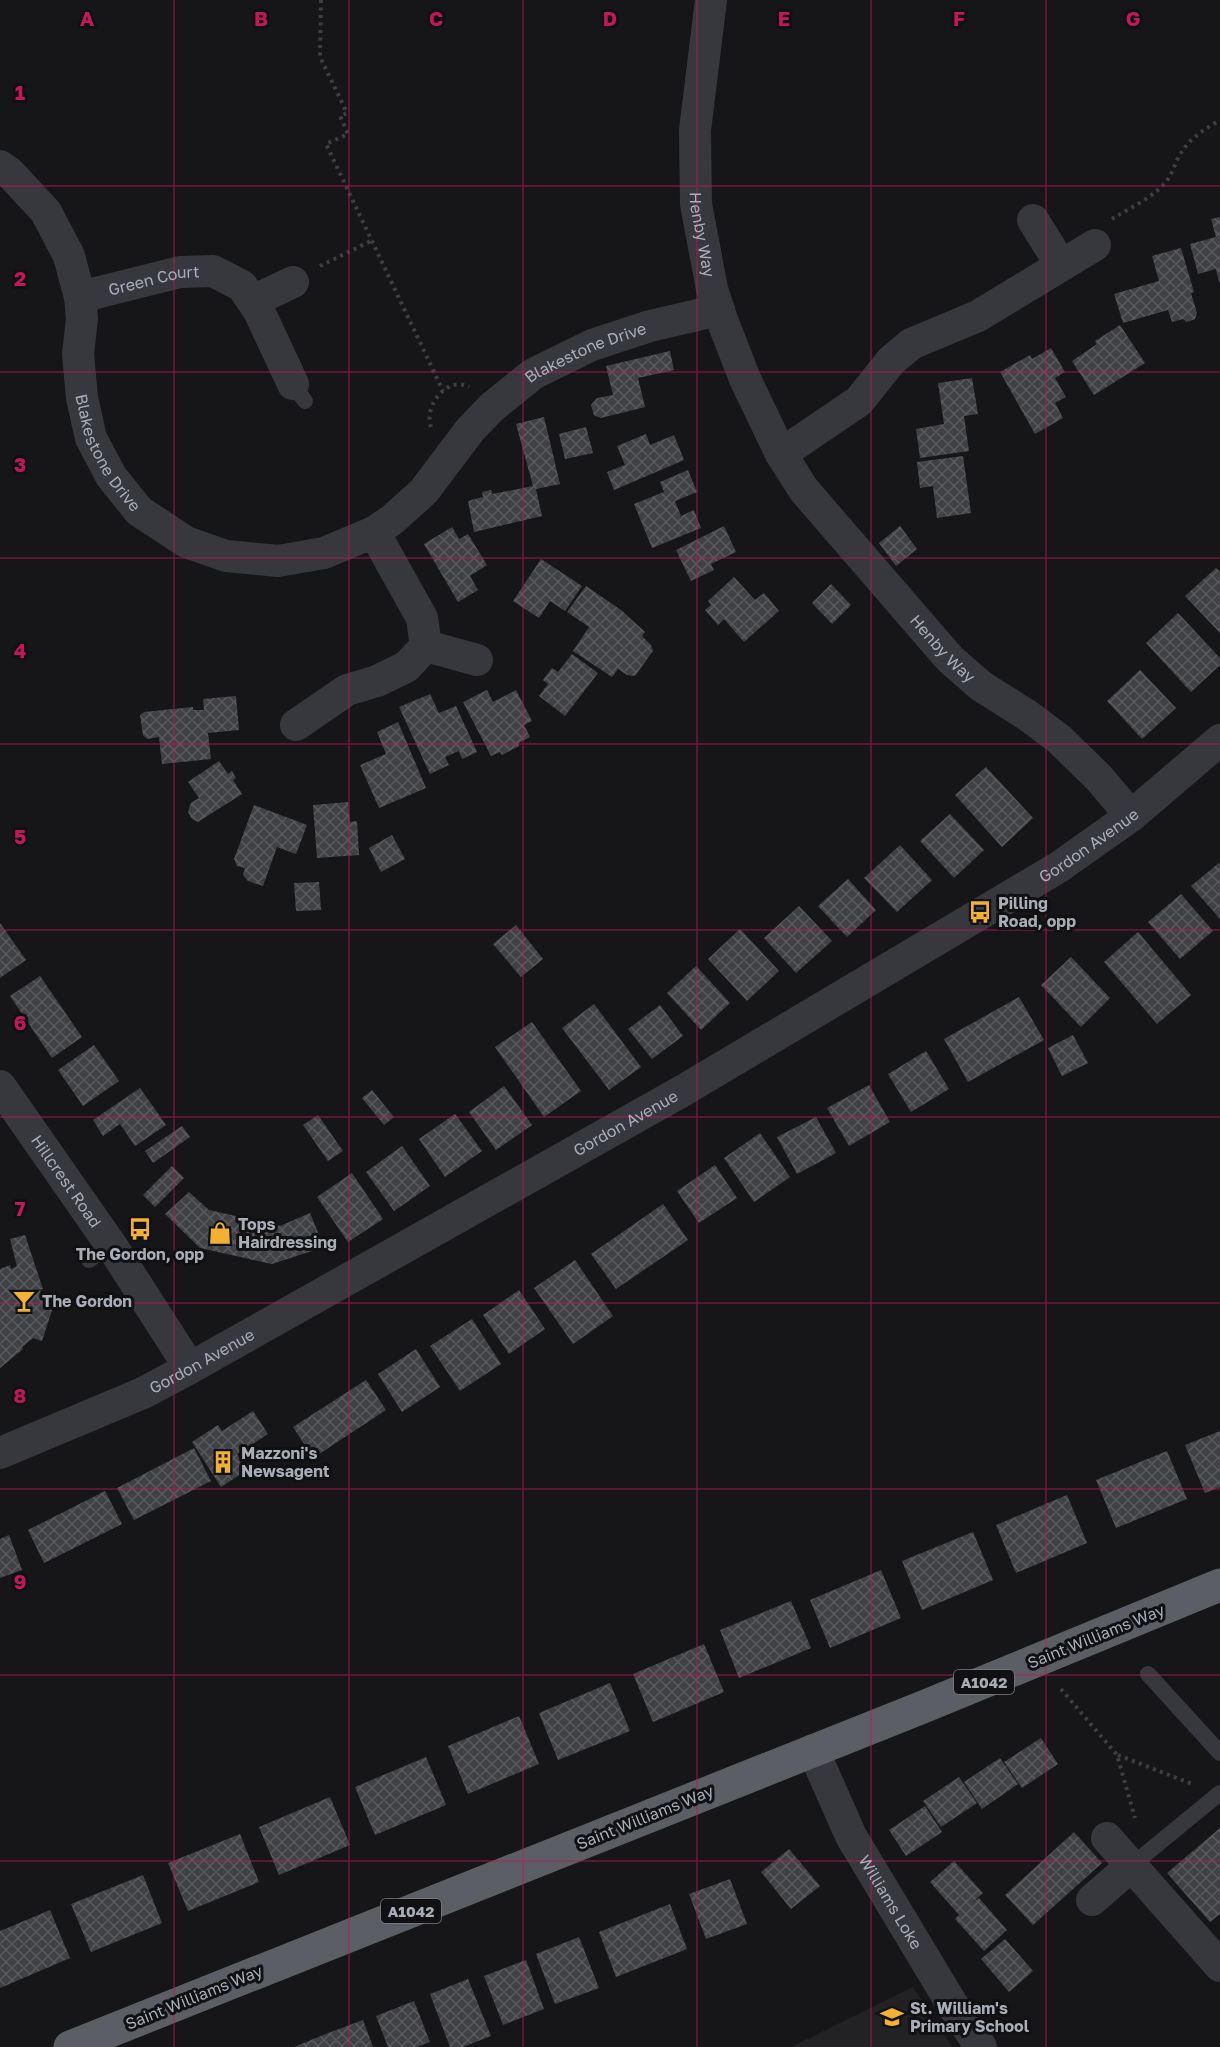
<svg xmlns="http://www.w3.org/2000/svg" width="1220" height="2047" font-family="'Golos Text',sans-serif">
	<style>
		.built { fill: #222225 }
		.building { fill: url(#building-cross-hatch) }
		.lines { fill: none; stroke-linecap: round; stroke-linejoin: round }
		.path { stroke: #3d3f44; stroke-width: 4; stroke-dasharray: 3 4.5; stroke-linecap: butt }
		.service { stroke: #37383d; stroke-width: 16 }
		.minor { stroke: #37383d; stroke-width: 32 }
		.trunk { stroke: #5b5e65; stroke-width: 33 }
		.grid { fill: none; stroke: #c2185b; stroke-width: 1.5; stroke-opacity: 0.55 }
		.labels { text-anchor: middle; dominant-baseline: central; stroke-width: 6; stroke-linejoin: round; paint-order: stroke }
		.shield { fill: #111113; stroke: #7b7e86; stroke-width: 1.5 }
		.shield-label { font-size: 15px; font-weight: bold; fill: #a8adb8 }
		.street-label { font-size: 16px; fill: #a8adb8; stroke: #111113 }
		.poi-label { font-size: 16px; font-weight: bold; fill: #a8adb8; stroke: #111113; text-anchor: start }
		.grid-label { font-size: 20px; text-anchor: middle; font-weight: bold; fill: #c2185b; stroke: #111113; stroke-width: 6; stroke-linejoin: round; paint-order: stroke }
	</style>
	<defs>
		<pattern id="building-cross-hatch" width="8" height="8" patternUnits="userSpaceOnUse" patternTransform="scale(1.5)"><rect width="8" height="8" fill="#404145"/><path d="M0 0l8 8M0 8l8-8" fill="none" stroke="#595a5e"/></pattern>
	</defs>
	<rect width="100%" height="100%" fill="#161618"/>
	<polygon class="built" points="913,1987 952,2047 791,2047"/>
	<g class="building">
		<polygon points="1220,217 1220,282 1219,282 1216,269 1198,274 1190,244 1216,237 1211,219"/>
		<polygon points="1181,248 1194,292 1191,293 1197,313 1195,319 1187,322 1183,319 1172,322 1168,310 1123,323 1114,294 1159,281 1152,256"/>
		<polygon points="1120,325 1145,363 1094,395 1072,361 1097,344 1095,341"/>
		<polygon points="1051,348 1065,372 1055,378 1066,397 1055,403 1063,418 1035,434 1000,372 1030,355 1032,359"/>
		<polygon points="670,351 674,370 638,378 645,407 601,418 594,415 591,405 597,398 613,395 606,366"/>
		<polygon points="972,378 978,414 964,416 969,451 920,458 916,429 944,424 938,383"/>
		<polygon points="544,417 560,484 536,489 542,516 474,532 468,501 483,497 482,492 491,490 492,494 533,486 516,424"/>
		<polygon points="586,427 593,453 565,459 559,434"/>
		<polygon points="646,434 650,445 674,435 684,460 614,490 607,472 625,465 617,446"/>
		<polygon points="963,456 971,513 937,518 933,486 920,488 917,462"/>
		<polygon points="688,470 697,492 675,501 681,516 694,510 701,528 652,548 634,504 664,492 660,482"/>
		<polygon points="724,526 736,552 711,564 714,570 691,581 676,550"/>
		<polygon points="900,526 917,549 896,566 879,543"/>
		<polygon points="452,527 459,539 468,534 487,565 470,576 478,590 458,602 424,544"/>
		<polygon points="541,559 582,586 565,611 550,601 539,618 513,601"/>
		<polygon points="1216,568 1220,572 1220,633 1185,596"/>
		<polygon points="734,577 755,600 764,593 779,611 744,642 724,619 718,625 705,610 711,605 708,601"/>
		<polygon points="831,584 851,605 832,624 812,603"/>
		<polygon points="586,586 621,610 645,632 642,636 651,645 653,651 635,676 627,675 618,669 612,677 573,651 589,627 567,612"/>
		<polygon points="1178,613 1220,658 1220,665 1191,692 1146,643"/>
		<polygon points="572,654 598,673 565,716 539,696 548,684 543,680 552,668 558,672"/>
		<polygon points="1140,670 1176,708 1142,739 1107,701"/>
		<polygon points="487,690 493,702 516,690 532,721 524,725 530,737 519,743 519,746 502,755 500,752 491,756 463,702"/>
		<polygon points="430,694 439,713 456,706 477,752 462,759 459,751 445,757 449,765 430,774 399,707"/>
		<polygon points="236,696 239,730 208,733 211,759 162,764 159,737 147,739 143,735 140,715 144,712 193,707 193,710 204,710 203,699"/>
		<polygon points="398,722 426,788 379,808 360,765 386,754 377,732"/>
		<polygon points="219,761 228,774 232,771 236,778 233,780 242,794 198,822 192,819 188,812 191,803 199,798 188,782"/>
		<polygon points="986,767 1033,818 1002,847 955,795"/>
		<polygon points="348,802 350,822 357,821 359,855 317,858 313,805"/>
		<polygon points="254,805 307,825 296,854 277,847 263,886 248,881 243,875 245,868 237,866 234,859"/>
		<polygon points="950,814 984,850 954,878 920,841"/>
		<polygon points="392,835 405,859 381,872 369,848"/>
		<polygon points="900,845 932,880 897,912 864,878"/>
		<polygon points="1220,862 1220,919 1191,886"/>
		<polygon points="848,879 876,910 847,937 818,906"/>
		<polygon points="319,882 321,910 296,911 294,883"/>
		<polygon points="1181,894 1213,931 1180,959 1148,922"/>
		<polygon points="799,906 832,941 796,973 764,938"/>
		<polygon points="0,923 26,960 0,978"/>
		<polygon points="516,925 543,959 521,977 493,944"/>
		<polygon points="740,929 779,971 747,1001 708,959"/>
		<polygon points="1138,932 1191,995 1157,1024 1104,962"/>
		<polygon points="1071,957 1110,998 1081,1027 1041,985"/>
		<polygon points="696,966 730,1003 701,1030 667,993"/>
		<polygon points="40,976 82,1037 52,1058 10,996"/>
		<polygon points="1019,997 1044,1040 968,1082 944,1039"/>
		<polygon points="594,1004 641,1067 609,1090 562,1028"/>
		<polygon points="660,1005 683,1036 652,1059 628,1029"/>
		<polygon points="532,1022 581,1091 544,1117 495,1047"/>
		<polygon points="1073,1035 1088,1063 1062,1076 1048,1048"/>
		<polygon points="94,1045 119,1081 83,1106 58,1070"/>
		<polygon points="926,1051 949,1089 911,1112 888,1074"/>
		<polygon points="869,1085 890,1122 849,1146 827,1108"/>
		<polygon points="504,1086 532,1125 496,1150 469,1112"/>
		<polygon points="140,1088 166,1125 135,1146 120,1124 103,1136 93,1120"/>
		<polygon points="372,1090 394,1117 384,1125 362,1098"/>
		<polygon points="455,1114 482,1151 445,1177 419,1139"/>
		<polygon points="318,1115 343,1151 328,1161 303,1125"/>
		<polygon points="816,1117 836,1153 797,1174 777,1137"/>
		<polygon points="182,1126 190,1137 153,1163 145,1151"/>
		<polygon points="760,1133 790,1177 754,1202 724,1158"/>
		<polygon points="402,1146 430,1186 394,1211 366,1172"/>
		<polygon points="715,1165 737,1198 699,1223 677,1191"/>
		<polygon points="172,1166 184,1178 155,1207 143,1195"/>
		<polygon points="352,1173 383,1219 348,1242 317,1197"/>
		<polygon points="189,1192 209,1210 280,1226 310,1213 324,1247 272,1264 200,1248 165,1214"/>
		<polygon points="663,1204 688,1240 616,1289 591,1254"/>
		<polygon points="25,1235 43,1289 40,1290 43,1299 54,1304 42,1341 33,1338 22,1347 23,1349 0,1368 0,1269 10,1265 11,1269 17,1266 10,1239"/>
		<polygon points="575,1260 613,1316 573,1344 534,1288"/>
		<polygon points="519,1290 545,1329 509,1354 483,1315"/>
		<polygon points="472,1319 501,1364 460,1391 430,1346"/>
		<polygon points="416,1349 440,1387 402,1412 378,1374"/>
		<polygon points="366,1380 386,1410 313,1458 293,1427"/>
		<polygon points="253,1411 268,1434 237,1454 247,1470 221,1487 192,1442 218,1425 222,1431"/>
		<polygon points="1220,1431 1220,1487 1205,1493 1185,1445"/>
		<polygon points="194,1448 211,1481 134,1520 117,1488"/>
		<polygon points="1167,1451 1187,1499 1116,1528 1096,1480"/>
		<polygon points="105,1491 122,1524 44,1563 28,1530"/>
		<polygon points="1067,1495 1087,1543 1016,1573 996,1525"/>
		<polygon points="973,1532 993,1580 922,1610 902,1561"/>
		<polygon points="9,1535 22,1570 0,1578 0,1539"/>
		<polygon points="881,1570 901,1618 830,1648 810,1600"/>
		<polygon points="791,1601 811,1648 739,1678 720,1630"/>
		<polygon points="704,1644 724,1692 653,1722 633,1674"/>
		<polygon points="610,1683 630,1731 558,1760 539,1713"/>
		<polygon points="519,1716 539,1764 468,1794 448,1746"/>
		<polygon points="1041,1738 1058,1764 1022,1788 1004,1762"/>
		<polygon points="426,1757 446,1805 375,1835 355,1787"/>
		<polygon points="1000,1758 1018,1784 982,1809 964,1782"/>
		<polygon points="959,1777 977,1803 941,1827 923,1801"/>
		<polygon points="330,1797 350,1845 279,1875 259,1827"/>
		<polygon points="925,1806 942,1832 906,1856 889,1830"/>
		<polygon points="1220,1828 1220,1914 1210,1922 1167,1873"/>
		<polygon points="1074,1832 1102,1863 1033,1925 1005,1895"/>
		<polygon points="240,1834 259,1882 188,1911 168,1863"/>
		<polygon points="789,1849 820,1886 791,1909 761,1872"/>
		<polygon points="954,1861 983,1893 972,1903 979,1898 1007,1930 984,1951 955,1919 959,1915 930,1882"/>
		<polygon points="143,1875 162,1923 91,1952 71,1904"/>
		<polygon points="730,1879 747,1924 706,1939 689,1894"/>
		<polygon points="670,1904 687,1949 616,1977 599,1932"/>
		<polygon points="50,1910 70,1958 0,1988 0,1931"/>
		<polygon points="579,1937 599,1988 555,2004 536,1954"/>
		<polygon points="1005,1939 1033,1971 1009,1992 981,1959"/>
		<polygon points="526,1960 544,2009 503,2025 484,1976"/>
		<polygon points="468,1979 491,2036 463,2047 450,2047 430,1994"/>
		<polygon points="414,2001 430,2042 417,2047 388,2047 376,2016"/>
		<polygon points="363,2020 373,2047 294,2047 323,2035"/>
	</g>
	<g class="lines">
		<g class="path">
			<polyline points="321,0 320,57 347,113 340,116 348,134 326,144 443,391"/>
			<path d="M1112 219C1130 208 1152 198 1166 182 1173 173 1175 162 1181 153 1190 138 1205 129 1220 120"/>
			<polyline points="320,266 371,241"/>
			<path d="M431 427C423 407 447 375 469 387"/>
			<polyline points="1061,1689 1117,1755 1135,1818"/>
			<polyline points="1118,1755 1192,1784"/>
		</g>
		<g class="service">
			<polyline points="293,384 305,401"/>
			<polyline points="89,1260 111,1245"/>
			<polyline points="1148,1674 1220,1753"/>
			<polyline points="1131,1866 1220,1793"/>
		</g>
		<g class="minor">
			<path id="s1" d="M711 0 695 130 696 204 712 289 721 317 745 379 781 454 804 490 950 659 981 686 1027 715 1059 739 1099 778 1131 816"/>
			<path id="s2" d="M0 166 10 173 46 212 69 256 80 297 82 319 78 354 82 398 91 438 111 476 139 511 186 542 226 556 278 561 324 553 374 532 392 520 424 491 470 430 491 408 533 374 592 345 650 326 719 310"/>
			<polyline points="1033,220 1061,265"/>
			<path id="s3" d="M80 297 180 272 213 271 242 286 259 311 293 384"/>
			<polyline points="253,301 293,282"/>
			<polyline points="781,454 859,401 891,361 911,344 978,316 1095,245"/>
			<polyline points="426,646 477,660"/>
			<polyline points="296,725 347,690 377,681 406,667 426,646 422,618 374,532"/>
			<path id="s4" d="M0 1086 111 1245 190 1368"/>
			<path id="s5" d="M0 1453 143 1393 190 1368 684 1090 1059 867 1131 816 1220 740"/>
			<path id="s6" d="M813 1750 851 1836 955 2009 981 2047"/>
			<polyline points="1107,1838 1220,1966"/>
			<polyline points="1092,1900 1131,1866"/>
		</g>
		<polyline class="trunk" points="70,2047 923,1707 1220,1585"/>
	</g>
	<path class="grid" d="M174 0V2047M349 0V2047M523 0V2047M697 0V2047M871 0V2047M1046 0V2047M0 186H1220M0 372H1220M0 558H1220M0 744H1220M0 930H1220M0 1117H1220M0 1303H1220M0 1489H1220M0 1675H1220M0 1861H1220"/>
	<defs>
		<g id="bus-bare" transform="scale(1.8)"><path d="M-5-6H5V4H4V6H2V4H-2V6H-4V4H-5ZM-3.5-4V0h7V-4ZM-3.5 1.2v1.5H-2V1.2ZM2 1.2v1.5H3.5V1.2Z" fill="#f2b134" stroke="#111113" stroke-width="2.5" paint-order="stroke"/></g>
		<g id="shop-bare" transform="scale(1.8)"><path d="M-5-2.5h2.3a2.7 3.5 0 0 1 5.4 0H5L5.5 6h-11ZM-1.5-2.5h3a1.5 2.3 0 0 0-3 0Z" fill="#f2b134" stroke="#111113" stroke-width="2.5" paint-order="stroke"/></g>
		<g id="bar-bare" transform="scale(1.8)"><path d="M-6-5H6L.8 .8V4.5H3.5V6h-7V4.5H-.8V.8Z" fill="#f2b134" stroke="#111113" stroke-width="2.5" paint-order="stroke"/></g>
		<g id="building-bare" transform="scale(1.8)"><path d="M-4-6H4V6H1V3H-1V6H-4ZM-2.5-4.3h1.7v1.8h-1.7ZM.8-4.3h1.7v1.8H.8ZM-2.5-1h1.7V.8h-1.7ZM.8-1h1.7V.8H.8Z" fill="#f2b134" stroke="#111113" stroke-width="2.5" paint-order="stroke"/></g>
		<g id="school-bare" transform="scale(1.8)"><path d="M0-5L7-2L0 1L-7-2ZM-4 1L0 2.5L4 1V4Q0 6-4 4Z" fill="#f2b134" stroke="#111113" stroke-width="2.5" paint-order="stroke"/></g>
	</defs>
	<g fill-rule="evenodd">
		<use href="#bus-bare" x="980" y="912"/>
		<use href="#bus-bare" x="140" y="1229"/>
		<use href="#shop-bare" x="220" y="1233"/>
		<use href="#bar-bare" x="24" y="1301"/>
		<use href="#building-bare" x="223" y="1462"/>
		<use href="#school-bare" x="892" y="2017"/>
	</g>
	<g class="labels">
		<g class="shield">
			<rect x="954" y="1670" width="60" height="24" rx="4.5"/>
			<rect x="381" y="1899" width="60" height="24" rx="4.5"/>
		</g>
		<g class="shield-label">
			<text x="984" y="1682">A1042</text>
			<text x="411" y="1911">A1042</text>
		</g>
		<g class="street-label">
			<text stroke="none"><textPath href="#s1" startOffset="236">Henby Way</textPath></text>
			<text stroke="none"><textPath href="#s3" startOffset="76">Green Court</textPath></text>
			<text stroke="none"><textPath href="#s2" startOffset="922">Blakestone Drive</textPath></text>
			<text stroke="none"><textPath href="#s2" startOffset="320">Blakestone Drive</textPath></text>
			<text stroke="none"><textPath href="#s1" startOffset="724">Henby Way</textPath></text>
			<text stroke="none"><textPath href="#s5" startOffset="1248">Gordon Avenue</textPath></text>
			<text stroke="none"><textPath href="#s5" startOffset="708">Gordon Avenue</textPath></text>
			<text stroke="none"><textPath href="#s4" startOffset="116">Hillcrest Road</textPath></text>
			<text stroke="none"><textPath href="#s5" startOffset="222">Gordon Avenue</textPath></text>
			<text transform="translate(1096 1636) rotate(-22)">Saint Williams Way</text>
			<text transform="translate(645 1817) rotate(-22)">Saint Williams Way</text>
			<text stroke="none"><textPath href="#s6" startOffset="171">Williams Loke</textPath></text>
			<text transform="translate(194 1997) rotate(-22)">Saint Williams Way</text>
		</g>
		<g class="poi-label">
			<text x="998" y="903">Pilling<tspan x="998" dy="18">Road, opp</tspan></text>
			<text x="238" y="1224">Tops<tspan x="238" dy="18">Hairdressing</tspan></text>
			<text x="140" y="1254" text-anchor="middle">The Gordon, opp</text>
			<text x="42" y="1301">The Gordon</text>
			<text x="241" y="1453">Mazzoni's<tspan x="241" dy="18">Newsagent</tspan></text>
			<text x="910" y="2008">St. William's<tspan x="910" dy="18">Primary School</tspan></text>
		</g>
	</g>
	<g class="grid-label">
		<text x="87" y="26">A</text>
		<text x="261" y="26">B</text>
		<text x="436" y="26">C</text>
		<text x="610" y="26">D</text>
		<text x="784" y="26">E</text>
		<text x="959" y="26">F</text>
		<text x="1133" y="26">G</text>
		<text x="20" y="100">1</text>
		<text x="20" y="286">2</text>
		<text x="20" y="472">3</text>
		<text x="20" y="658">4</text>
		<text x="20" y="844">5</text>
		<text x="20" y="1030">6</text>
		<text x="20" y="1216">7</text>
		<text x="20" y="1403">8</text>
		<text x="20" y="1589">9</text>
	</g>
</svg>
